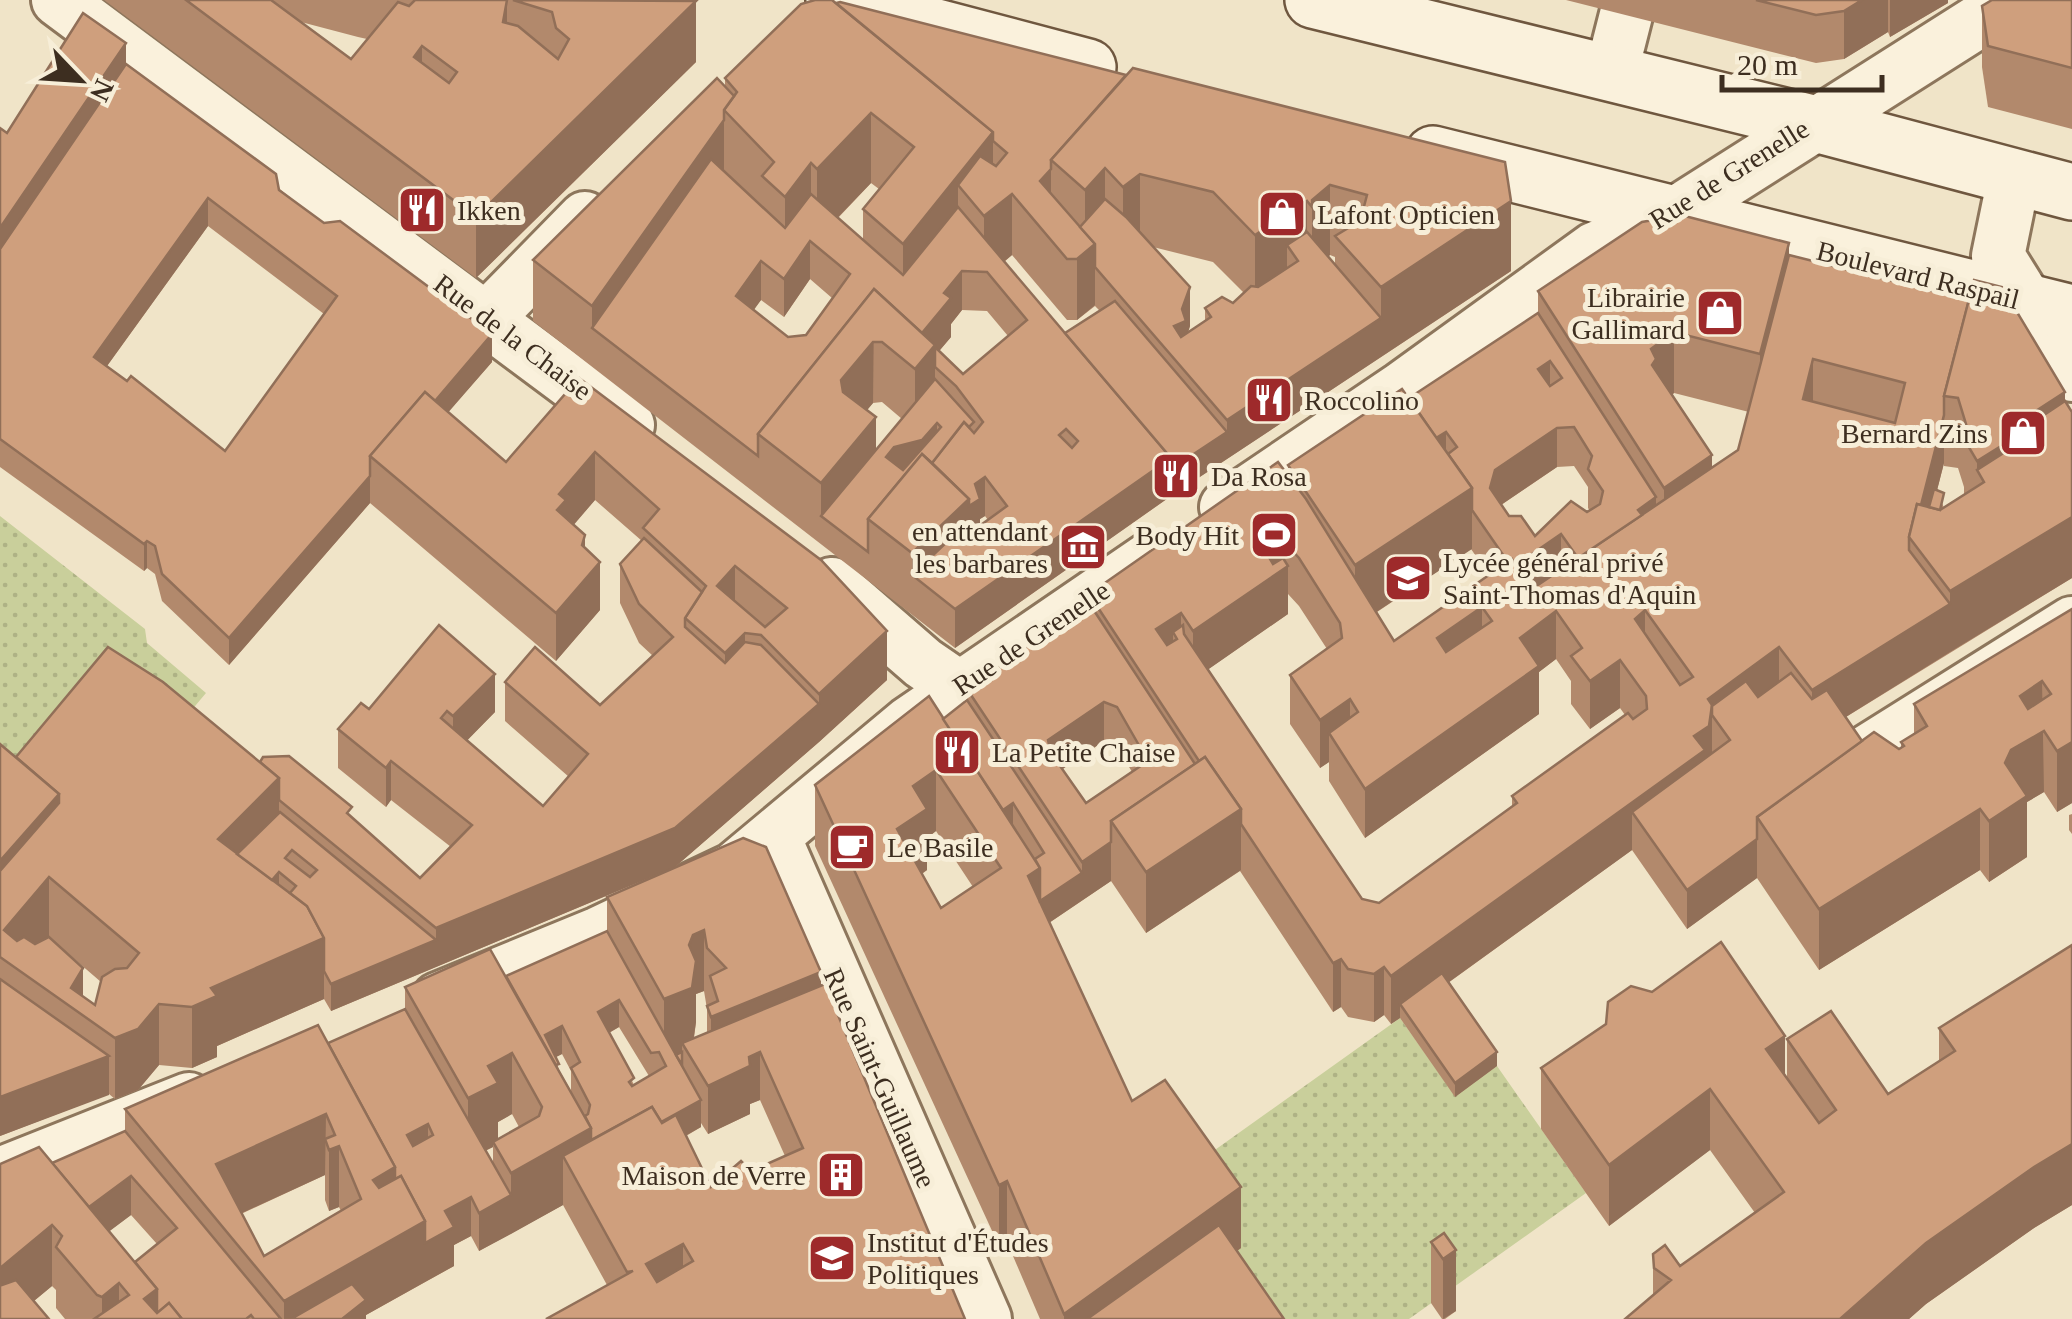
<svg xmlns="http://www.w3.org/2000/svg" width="2072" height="1319" font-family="'Times New Roman',serif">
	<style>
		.park { fill: url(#park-dots) }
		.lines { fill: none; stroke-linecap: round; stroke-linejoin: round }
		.street-casing { stroke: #8d765c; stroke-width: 58 }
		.secondary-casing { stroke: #6f573f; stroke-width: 60 }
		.street { stroke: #faf1dc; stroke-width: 52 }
		.secondary { stroke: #faf1dc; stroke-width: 55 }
		.wall { fill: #b2896c; fill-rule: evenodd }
		.shaded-wall { fill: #916f58 }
		.building { fill: #cf9f7d; stroke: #916f58; stroke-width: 2.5; fill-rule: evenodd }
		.labels { text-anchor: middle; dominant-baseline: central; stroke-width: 10; stroke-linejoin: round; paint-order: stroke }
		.street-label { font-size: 28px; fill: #3d2e20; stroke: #f7eed8 }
		.poi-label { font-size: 28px; fill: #3d2e20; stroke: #f7eed8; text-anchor: start }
	</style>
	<defs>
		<pattern id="park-dots" width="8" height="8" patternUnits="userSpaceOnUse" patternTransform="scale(2.5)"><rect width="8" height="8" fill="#c9cf9b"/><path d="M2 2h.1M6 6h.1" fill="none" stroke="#aeb285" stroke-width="1.8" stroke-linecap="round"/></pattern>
	</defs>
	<rect width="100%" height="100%" fill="#f0e4c8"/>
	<g class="park">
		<polygon points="0,516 145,629 147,643 206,693 164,743 0,800"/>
		<polygon points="1400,1018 1455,1096 1497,1066 1586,1193 1409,1319 1257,1319 1205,1157"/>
	</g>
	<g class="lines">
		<g class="street-casing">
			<g id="street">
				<polyline points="58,0 628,425"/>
				<polyline points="1611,74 1626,15"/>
				<polyline points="2014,178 1998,256 2072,375"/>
				<polyline points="488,317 585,218"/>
				<polyline points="1226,507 1402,388 1594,249 1673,215 2012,0"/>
				<polyline points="832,584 923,663 958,687"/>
				<polyline points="1863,754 2072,623"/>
				<polyline points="774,837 985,1319"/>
				<polyline points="438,999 599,933 734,869 909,723 1149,559"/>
				<polyline points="0,1174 189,1099"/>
			</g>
		</g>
		<g class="secondary-casing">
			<g id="secondary">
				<polyline points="834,0 1088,67"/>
				<polyline points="1313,0 1812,123 2072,192"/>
				<polyline points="1433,154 2072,313"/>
			</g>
		</g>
		<use href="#street" class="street"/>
		<use href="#secondary" class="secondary"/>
	</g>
	<g class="wall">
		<path d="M104 0H695L696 62 476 278ZM301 22 358 37 367 39 351 59Z"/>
		<polygon points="1566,0 1948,0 1948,3 1890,37 1888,32 1844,59 1816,63"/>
		<polygon points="2072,0 2072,129 1988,107 1982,67 1982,6"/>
		<path d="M836 3 1126 75 1133 68 1511 271 1171 496 955 648 533 321V260L725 87V78ZM871 183 879 189 863 209V240L838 218ZM1153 247 1213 262 1244 293 1233 303 1205 308V321L1188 332 1190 326ZM1012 255 1067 320H1077L1095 306 1100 311 1065 333 1004 262ZM1330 255 1335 257V265L1328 257ZM810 279 832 298 806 335 788 337 753 310 761 300 784 317ZM962 310 987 311 1008 336 963 374 939 351 951 337V324ZM882 402 902 419 876 450 867 410 873 403ZM985 516 988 520 980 525V519Z"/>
		<path d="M126 64 492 362 448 412 506 462 579 378 887 680 819 742 675 867 331 1011 324 999 217 1046V1057L192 1068 159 1065 138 1090 115 1099 109 1094 0 1136V744L16 757 260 762 352 819 420 878 451 847 391 800 386 807 338 768V729L369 709 495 712 467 740 543 806 569 777 505 721V682L600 705 653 656 639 643 620 603V564L642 541 595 500 573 525 585 548 600 610 556 661 370 503 229 665 162 601 155 574 147 568 144 571 0 467V128L7 133ZM208 226 324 314 225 451 107 366ZM65 951 101 982 95 1005 83 997Z"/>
		<path d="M1789 255 2065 401 2072 412V578L1846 717 1862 741 1899 749 1901 748V742L1914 734V704L2072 609V803L2057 812 2044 792 2027 802V857L1989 882 1980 870 1819 970 1757 878 1687 929 1632 850 1448 983 1497 1066 1455 1097 1400 1018 1391 1024 1384 1015 1374 1022 1348 1017 1341 1007 1333 1012 1240 871 1146 933 1111 881 1049 923 1132 1101 1241 1248 1237 1251 1284 1319H1040L1007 1242 999 1246 815 846V785L943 719 967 701V689L1089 603V594L1288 475V465L1409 398 1538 313V291ZM1674 393 1749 412 1738 450 1712 468 1672 395ZM1944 463V466L1958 468 1964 487V495L1944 508 1937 490ZM1574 466 1588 487V508L1590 511 1587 512 1535 536 1509 516 1501 505 1557 467ZM1471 549 1489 575 1394 641 1377 612ZM1288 594 1299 606 1327 649 1290 675V724L1320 768 1329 762V781L1365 838 1539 714V672L1556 659 1571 681V704L1590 729 1620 708 1625 715 1512 796V807L1379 903 1362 899 1207 670 1288 614ZM1104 741 1117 746 1132 772 1086 803 1062 769ZM936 831 973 887 941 908 922 874 927 870V838Z"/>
		<polygon points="2072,814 2072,834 2069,830 2069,815"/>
		<path d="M743 838 821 986 965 1319 607 1285 563 1205 479 1251 471 1236 454 1245V1266L366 1315V1319H65L56 1308V1290L52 1286 34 1301 0 1319 52 1163 125 1131V1109L328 1043 405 1009V987L506 976 607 931V897ZM704 991 707 1009V1033L694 1038 696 1022V994ZM619 1027 649 1076 634 1085 609 1033ZM562 1054 571 1071V1091L559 1070 555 1057ZM760 1100 785 1156 711 1187 686 1136 701 1127V1123L708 1134 750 1114V1104ZM512 1114 519 1127 498 1139V1122ZM493 1147V1164L485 1151ZM325 1175V1200L329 1211 339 1207 341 1211 264 1256 241 1214ZM131 1215 157 1244 135 1262 109 1231Z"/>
		<polygon points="2072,945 2072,1205 2034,1228 1926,1304 1909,1319 1625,1319 1653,1296 1653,1254 1680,1266 1755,1213 1710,1150 1609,1226 1541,1129 1541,1068 1785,1075 1787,1079 1787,1039 1888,1094 1939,1062 1939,1028"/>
		<polygon points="1444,1233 1456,1311 1445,1319 1442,1319 1431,1303 1431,1242"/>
	</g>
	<g class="shaded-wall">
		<polygon points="507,0 507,59 503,22"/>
		<polygon points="1862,0 1888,0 1888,32 1844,59 1844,11"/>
		<polygon points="1890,0 1948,0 1948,3 1890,37"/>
		<polygon points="696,1 696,62 476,278 476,217"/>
		<polygon points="126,43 126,91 0,277 0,228"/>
		<polygon points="422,46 422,107 414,57"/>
		<polygon points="871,113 871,183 817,239 817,169"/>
		<polygon points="724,120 724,180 592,328 592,366 592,306"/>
		<polygon points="993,132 993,202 958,185 958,246 903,314 903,244"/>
		<polygon points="811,163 811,232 785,267 785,197"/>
		<polygon points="1105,168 1105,238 1095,249 1095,305 1077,320 1077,259 1085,252 1085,190"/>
		<polygon points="1051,169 1051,230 1040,181"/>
		<polygon points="1140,174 1140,243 1123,257 1123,187"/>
		<polygon points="1330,185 1330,255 1312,270 1312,277 1312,200"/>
		<polygon points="1012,194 1012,255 989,274 984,272 984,216"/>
		<polygon points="208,198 208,226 94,384 94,357"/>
		<polygon points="1307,201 1307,271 1298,261 1287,245 1287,284 1255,305 1255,235"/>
		<polygon points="1511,201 1511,271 1381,357 1381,287"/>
		<polygon points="810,241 810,279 784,317 784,279"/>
		<polygon points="1789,243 1789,304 1760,415 1760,354"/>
		<polygon points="761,261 761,300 736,335 736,296"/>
		<polygon points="962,271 962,310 951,324 951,337 935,356 935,406 915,430 915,369 921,334 944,293"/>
		<polygon points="1190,287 1190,326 1186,339 1186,360 1174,326"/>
		<polygon points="874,311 873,403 841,441 788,457"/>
		<polygon points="1381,318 1381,357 1171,496 1171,469 1227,432 1227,420"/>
		<polygon points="1674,332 1674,393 1656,406 1651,349"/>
		<polygon points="492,334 492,362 393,476 380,464"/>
		<polygon points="1813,359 1813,407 1803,399"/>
		<polygon points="1550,361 1550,400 1538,369"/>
		<polygon points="2065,392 2065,462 1984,482 1977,470 1977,461 2025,418"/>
		<polygon points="1944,415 1944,463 1929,522 1912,540"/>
		<polygon points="876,417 876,478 821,516 821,483"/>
		<polygon points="937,423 937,451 894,475 886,457 894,447"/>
		<polygon points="1557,428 1557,467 1495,509 1490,488 1495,470"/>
		<polygon points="1446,432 1446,470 1433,439"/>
		<polygon points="595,452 595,500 566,534 557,510 559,494"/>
		<polygon points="1712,455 1712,516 1664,549 1664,488"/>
		<polygon points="1171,458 1171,496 955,648 955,609"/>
		<polygon points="370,476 370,503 229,665 229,638"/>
		<polygon points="985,477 985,516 980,519 980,537 912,575 912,553 975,484"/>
		<polygon points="1472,488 1472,549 1355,626 1355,565"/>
		<polygon points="1656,497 1656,536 1638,510"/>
		<polygon points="2072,517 2072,578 1950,652 1950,591"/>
		<polygon points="1561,534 1561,573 1512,607 1512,568"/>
		<polygon points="585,535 585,580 600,562 600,610 556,661 556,613"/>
		<polygon points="147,541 147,568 144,571 144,544"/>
		<polygon points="1285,543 1285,568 1288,566 1288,614 1193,680 1193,631 1267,554"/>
		<polygon points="735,566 735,614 717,586"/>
		<polygon points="1950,604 1950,652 1812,738 1812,690"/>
		<polygon points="1482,607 1482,656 1437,686 1437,638"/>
		<polygon points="1645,610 1645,658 1635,619"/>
		<polygon points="1556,611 1556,659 1539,672 1539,714 1365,838 1365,789 1520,638"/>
		<polygon points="1181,613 1181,661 1177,639 1173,632 1173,667 1156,629"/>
		<polygon points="887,631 887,680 819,742 675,867 331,1011 331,984 436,940 436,928 819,704 819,694"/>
		<polygon points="745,633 745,681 725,702 725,653"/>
		<polygon points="1779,647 1779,696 1712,715 1712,753 1632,812 1632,850 1406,1013 1400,1004 1400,1018 1391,1024 1391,976 1694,736 1708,699"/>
		<polygon points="1620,660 1620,708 1590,729 1590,681"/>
		<polygon points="495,674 495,712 453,755 453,716"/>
		<polygon points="2042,681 2044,792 2027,802 2027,857 1989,882 1989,821 2005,763 2020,696"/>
		<polygon points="1350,699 1350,747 1329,733 1329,762 1320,768 1320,720"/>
		<polygon points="1104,702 1104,741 1048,779 1048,740"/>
		<polygon points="2072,742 2072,803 2057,812 2057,751"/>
		<polygon points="391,761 391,800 386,807 386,768"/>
		<polygon points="936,770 936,831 927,838 927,870 897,890 897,829 913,786"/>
		<polygon points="279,778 279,839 218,873 218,839"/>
		<polygon points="59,794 59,864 0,931 0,861"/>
		<polygon points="1013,803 1013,831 988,819"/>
		<polygon points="1241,809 1241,870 1146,933 1146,872"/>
		<polygon points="1980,809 1980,870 1819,970 1819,909"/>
		<polygon points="1757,839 1757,878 1687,929 1687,890"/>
		<polygon points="1111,842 1111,881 1028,937 1028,876 1040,868 1082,873 1082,862"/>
		<polygon points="279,872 279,899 266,887"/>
		<polygon points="49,877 49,938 4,960 4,930"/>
		<polygon points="704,930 704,991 696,994 696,1022 692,1049 682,1043 682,1053 664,1060 664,999 693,935"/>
		<polygon points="324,938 324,999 217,1046 217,1057 192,1068 192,1007 211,988"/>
		<polygon points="1341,959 1341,1007 1333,1012 1333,963"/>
		<polygon points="1384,967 1384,1015 1374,1022 1374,974"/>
		<polygon points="83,968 83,1015 71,988"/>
		<polygon points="821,972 821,1033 760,1052 760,1100 750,1104 750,1114 708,1134 708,1086 711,1078 711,1017"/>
		<polygon points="619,1000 619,1027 598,1039 598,1012"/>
		<polygon points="159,1004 159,1065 138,1090 115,1099 115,1038"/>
		<polygon points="562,1026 562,1054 545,1063 545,1035"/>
		<polygon points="1785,1036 1785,1097 1766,1049"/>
		<polygon points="1497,1052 1497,1066 1455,1097 1455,1083"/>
		<polygon points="512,1053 512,1114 498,1122 498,1144 493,1142 493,1147 468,1159 468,1098 488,1066"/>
		<polygon points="109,1056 109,1095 0,1136 0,1097"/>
		<polygon points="1710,1089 1710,1150 1609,1226 1609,1165"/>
		<polygon points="701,1100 701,1127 591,1189 591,1162"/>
		<polygon points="326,1114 325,1175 220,1223 216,1164"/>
		<polygon points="428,1124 428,1163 407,1174 407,1135"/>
		<polygon points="591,1128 591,1189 563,1156 563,1205 511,1234 511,1173"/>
		<polygon points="2072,1144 2072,1205 2034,1228 1926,1304 1909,1319 1840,1319 1926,1243 2034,1167"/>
		<polygon points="339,1146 339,1207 329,1211 329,1150"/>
		<polygon points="395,1167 395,1228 373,1180"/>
		<polygon points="131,1176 131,1215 78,1255 78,1216"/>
		<polygon points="1007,1181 1007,1242 999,1246 999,1185"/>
		<polygon points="1241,1187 1241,1248 1141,1319 1064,1319 1064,1314"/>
		<polygon points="511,1195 511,1234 479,1251 479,1213"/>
		<polygon points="471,1197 471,1236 454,1245 454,1266 425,1282 425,1243 445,1211"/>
		<polygon points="425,1221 425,1282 366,1315 366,1319 284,1319 284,1301"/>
		<polygon points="52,1225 52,1286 12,1319 0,1319 0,1268"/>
		<polygon points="683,1244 683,1292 646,1312 646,1264"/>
		<polygon points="1456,1250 1456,1311 1443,1319 1443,1259"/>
		<polygon points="119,1283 119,1319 102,1319 102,1297"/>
		<polygon points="157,1289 157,1319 144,1299"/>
	</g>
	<g class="building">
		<path d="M186 0H271L351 59 398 2 409 6 415 0H507L503 22 518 26 558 59 569 39 556 28 552 12 513 0 696 1 476 217ZM422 46 457 72 449 83 414 57Z"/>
		<polygon points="815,0 832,0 993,132 903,244 863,209 914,147 871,113 817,169 811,163 785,197 762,176 774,162 724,110 737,92 725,78 801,4"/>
		<polygon points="1756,0 1862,0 1844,11 1816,15"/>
		<polygon points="1992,0 2072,0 2072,68 1988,46 1982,6"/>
		<polygon points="840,2 1126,75 1051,160 1051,169 1040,181 1095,244 1077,259 1067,259 1012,194 984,216 958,185 980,156 996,166 1007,153 993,141 993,132 836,3"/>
		<polygon points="83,13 126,43 0,228 0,128 7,133"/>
		<path d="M126 64 276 174 279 190 298 204 324 223 340 221 492 334 435 401 425 392 370 456V476L229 638 162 574 155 546 147 541 144 544 0 439V249ZM208 198 337 296 225 451 131 376 127 381 94 357Z"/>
		<polygon points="1133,68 1505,162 1511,201 1381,287 1335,236 1358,222 1350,218 1361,218 1367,195 1330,185 1312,200 1312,207 1307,201 1255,235 1213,192 1140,174 1123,187 1105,168 1085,190 1051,160"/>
		<polygon points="717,78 734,96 724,110 724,120 592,306 533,260"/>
		<path d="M711 159 785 228 811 194 903 275 958 207 1171 458 955 609 912 575 971 519 978 527 1007 506 985 477 975 484 980 499 969 506V499L932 463 964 422 974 433 983 422 956 386 935 367V347L963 374 1027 320 987 272 962 271 944 293 951 298 922 333 874 289 758 434V456L592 328ZM810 241 850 274 806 335 788 337 736 296 761 261 784 279ZM1066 429 1078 441 1072 448 1059 435Z"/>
		<polygon points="1105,199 1126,217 1190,287 1182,309 1186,321 1174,326 1181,337 1211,317 1205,308 1222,297 1233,303 1251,286 1258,287 1298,261 1287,245 1307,232 1381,318 1227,420 1095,267 1095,244 1080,227"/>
		<polygon points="1681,215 1789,243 1760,354 1674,332 1651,349 1656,359 1652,365 1712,455 1664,488 1538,291 1642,222"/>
		<path d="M1789 255 1969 300 1944 396V415L1921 505 1917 504 1909 537V550L1950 604 1812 690 1779 647 1708 699 1712 705 1709 726 1694 736 1705 750 1391 976 1384 967 1374 974 1348 969 1341 959 1333 963 1241 824V809L1205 757 1199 761 1089 594 1278 462 1306 499 1394 641 1512 559 1532 589 1738 450ZM1813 359 1905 383 1895 423 1803 399ZM1285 543 1299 558 1340 623 1342 638 1290 675 1320 720 1350 699 1358 712 1329 733 1365 789 1539 666 1520 638 1556 611 1582 648 1571 656 1590 681 1620 660 1646 696 1647 709 1633 719 1628 713 1512 796 1517 803 1379 903 1362 899 1184 634 1183 625 1173 632 1177 639 1167 645 1156 629 1181 613 1193 631 1288 566 1283 558 1273 564 1267 554ZM1482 607 1492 621 1446 652 1437 638ZM1645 610 1693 677 1680 685 1635 619Z"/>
		<polygon points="1974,280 2002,287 2065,392 2025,418 2030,428 1977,461 1964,439 1969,434 1958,398 1944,396"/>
		<polygon points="874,289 935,345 915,369 882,342 873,342 841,380 843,392 876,417 821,483 758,434"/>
		<polygon points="1115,301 1227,432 1171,469 1171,458 1065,333"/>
		<path d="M1538 313 1656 497 1638 510 1642 515 1578 558 1561 534 1516 565 1512 559 1508 562 1472 510V488L1448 454 1457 447 1446 432 1436 438 1409 398ZM1550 361 1562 378 1550 386 1538 369ZM1574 427 1592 456 1588 469 1603 491 1600 504 1587 512 1571 501 1535 536 1521 516H1509L1490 488 1495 470 1557 428Z"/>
		<path d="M579 378 821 560 887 631 819 694 761 635 745 633 725 653 685 618 706 586 643 528 659 509 595 452 559 494 566 500 557 510 585 535 582 545 600 562 556 613 370 456 425 392 506 462ZM735 566 787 608 765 627 717 586Z"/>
		<path d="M935 379 974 422 969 427 964 422 932 463 922 454 868 519V552L821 516ZM937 423 941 427 903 470 886 457 894 447 922 440Z"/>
		<polygon points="1402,389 1472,488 1355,565 1288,465"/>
		<polygon points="2065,401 2072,412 2072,517 1950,591 1909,537 1917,504 1940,510 1984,482 1977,470 2030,436 2030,428 2029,425"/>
		<polygon points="922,454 969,499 912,553 868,519"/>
		<polygon points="1934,489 1944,493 1940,510 1929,507"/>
		<polygon points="644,538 702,592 685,618 685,627 725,663 745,642 761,645 819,704 675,828 436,928 279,800 279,778 260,762 263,757 289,756 352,807 347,813 420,878 472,825 391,761 386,768 338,729 361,703 369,709 439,625 495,674 453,716 447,711 441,718 543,806 588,754 505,682 535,647 600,705 673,637 639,604 620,564"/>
		<path d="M1089 603 1195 764 1111 821V842L1082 862 967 689ZM1104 702 1117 707 1148 761 1086 803 1051 753 1048 740Z"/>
		<path d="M2072 609V742L2057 751 2044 731 2011 750 2005 763 2027 796 1989 821 1980 809 1819 909 1757 817 1874 732 1899 749 1904 746 1901 742 1927 726 1914 704ZM2042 681 2051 694 2028 709 2020 696Z"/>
		<path d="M108 647 163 682 279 778 218 839 307 906 324 938 211 988 217 996 192 1007 159 1004 138 1029 115 1038 0 957V871L59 803V794L16 757ZM49 877 139 953 127 968 115 969 102 977 95 1005 71 988 83 968 49 937 35 944 24 937 17 941 4 930Z"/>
		<polygon points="1791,673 1812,699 1827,690 1862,741 1757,817 1757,839 1687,890 1632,812 1730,740 1712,715 1712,706 1746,681 1758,697"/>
		<path d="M929 696 1040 868 1028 876 1132 1101 1165 1080 1241 1187 1064 1314 1007 1181 999 1185 815 785ZM936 770 1001 868 941 908 897 829 927 809 913 786Z"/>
		<polygon points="967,700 1082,873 1040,901 1040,868 1035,859 1044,853 1013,803 1003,810 943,719"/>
		<polygon points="0,744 59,794 0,861"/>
		<polygon points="1205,757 1241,809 1146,872 1111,821"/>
		<path d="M280 812 436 940 331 984 324 971V938L307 906 290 893 296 886 279 872 272 880 237 854ZM292 850 317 870 310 877 285 858Z"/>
		<polygon points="743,838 766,847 821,972 711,1017 707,1006 718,1001 710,976 726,968 707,948 704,930 693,935 689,945 696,961 692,988 664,999 607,897"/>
		<path d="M607 931 701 1100 661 1122 652 1107 591 1140V1128L585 1116 588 1114 590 1105 571 1068 580 1062 562 1026 545 1035 559 1064 556 1065 506 976ZM619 1000 651 1053 659 1052 666 1066 632 1086 629 1082 634 1078 598 1012Z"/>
		<polygon points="1721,942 1785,1036 1766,1049 1819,1123 1836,1110 1787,1039 1831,1011 1888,1094 1955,1051 1939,1028 2072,945 2072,1144 2034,1167 1926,1243 1840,1319 1625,1319 1671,1280 1654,1268 1653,1254 1665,1245 1680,1266 1784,1192 1710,1089 1609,1165 1541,1068 1606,1024 1608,1002 1631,986 1652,992"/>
		<polygon points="490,949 591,1128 511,1173 493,1142 539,1116 542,1107 512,1053 488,1066 498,1083 468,1098 405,987"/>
		<polygon points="1442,973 1497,1052 1455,1083 1400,1004"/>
		<polygon points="0,979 109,1056 0,1097"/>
		<path d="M825 984 965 1319H546L633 1271 627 1272 563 1156 652 1107 662 1123 676 1115 711 1187 741 1161 751 1171 803 1148 760 1052 749 1057 750 1066 708 1086 682 1043ZM683 1244 693 1261 657 1282 646 1264Z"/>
		<path d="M405 1009 511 1195 479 1213 471 1197 445 1211 454 1227 425 1243V1221L401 1176 395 1179V1167L328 1043ZM428 1124 433 1135 413 1146 407 1135Z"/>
		<path d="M318 1025 395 1167 373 1180 379 1188 401 1176 425 1221 284 1301 125 1109ZM326 1114 335 1135 325 1139 329 1150 339 1146 361 1199 264 1256 216 1164Z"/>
		<polygon points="682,1052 682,1065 676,1055"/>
		<polygon points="125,1131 281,1319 254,1319 251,1315 246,1319 182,1319 169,1303 158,1313 157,1312 157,1289 135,1262 177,1228 131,1176 89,1207 52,1163"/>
		<polygon points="39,1147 157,1289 144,1299 157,1313 169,1303 182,1319 94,1319 129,1295 119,1283 102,1297 97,1295 56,1247 62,1236 52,1225 0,1268 0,1164"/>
		<polygon points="1219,1225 1284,1319 1087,1319"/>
		<polygon points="1444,1233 1456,1250 1443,1259 1431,1242"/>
		<polygon points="16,1280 49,1319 0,1319 0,1282 2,1285"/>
		<polygon points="352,1284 366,1300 342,1319 291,1319"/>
	</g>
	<defs>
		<g id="restaurant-square" transform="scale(2.5)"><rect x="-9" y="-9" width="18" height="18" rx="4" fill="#9e2a2b" stroke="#f7eed8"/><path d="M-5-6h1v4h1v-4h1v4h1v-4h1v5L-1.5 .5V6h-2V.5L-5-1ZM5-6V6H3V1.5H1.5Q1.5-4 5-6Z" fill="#fff"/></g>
		<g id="shop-square" transform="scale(2.5)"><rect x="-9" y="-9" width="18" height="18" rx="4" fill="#9e2a2b" stroke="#f7eed8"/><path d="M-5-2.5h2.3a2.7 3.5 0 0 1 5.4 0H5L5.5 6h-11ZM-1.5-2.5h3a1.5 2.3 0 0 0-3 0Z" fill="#fff"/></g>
		<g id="stadium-square" transform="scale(2.5)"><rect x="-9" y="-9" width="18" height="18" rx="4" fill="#9e2a2b" stroke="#f7eed8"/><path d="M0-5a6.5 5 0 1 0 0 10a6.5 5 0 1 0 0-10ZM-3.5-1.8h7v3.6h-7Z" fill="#fff"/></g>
		<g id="museum-square" transform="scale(2.5)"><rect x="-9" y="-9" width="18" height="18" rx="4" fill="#9e2a2b" stroke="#f7eed8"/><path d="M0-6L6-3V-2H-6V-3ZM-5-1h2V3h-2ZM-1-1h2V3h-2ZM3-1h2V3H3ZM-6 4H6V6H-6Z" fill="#fff"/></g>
		<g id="school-square" transform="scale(2.5)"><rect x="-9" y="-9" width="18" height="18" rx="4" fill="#9e2a2b" stroke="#f7eed8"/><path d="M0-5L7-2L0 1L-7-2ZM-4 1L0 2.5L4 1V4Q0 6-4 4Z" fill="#fff"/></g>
		<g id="cafe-square" transform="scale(2.5)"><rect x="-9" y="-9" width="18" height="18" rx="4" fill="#9e2a2b" stroke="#f7eed8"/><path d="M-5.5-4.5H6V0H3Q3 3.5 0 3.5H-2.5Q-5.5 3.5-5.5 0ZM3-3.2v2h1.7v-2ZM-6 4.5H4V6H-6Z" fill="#fff"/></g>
		<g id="building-square" transform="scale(2.5)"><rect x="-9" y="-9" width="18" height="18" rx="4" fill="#9e2a2b" stroke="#f7eed8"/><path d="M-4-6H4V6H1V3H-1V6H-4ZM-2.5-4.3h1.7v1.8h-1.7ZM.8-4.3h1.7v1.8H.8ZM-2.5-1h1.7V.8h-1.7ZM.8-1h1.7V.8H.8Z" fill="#fff"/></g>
		<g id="university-square" transform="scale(2.5)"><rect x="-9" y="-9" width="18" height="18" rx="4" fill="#9e2a2b" stroke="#f7eed8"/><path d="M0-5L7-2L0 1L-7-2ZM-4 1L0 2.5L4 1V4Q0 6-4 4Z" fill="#fff"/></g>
	</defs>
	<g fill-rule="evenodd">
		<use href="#restaurant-square" x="422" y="210"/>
		<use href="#shop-square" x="1282" y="214"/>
		<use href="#shop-square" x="1720" y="313"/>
		<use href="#restaurant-square" x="1269" y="400"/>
		<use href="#shop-square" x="2023" y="433"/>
		<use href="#restaurant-square" x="1176" y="476"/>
		<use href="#stadium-square" x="1274" y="535"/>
		<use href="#museum-square" x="1083" y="547"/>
		<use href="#school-square" x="1408" y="578"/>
		<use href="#restaurant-square" x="957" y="752"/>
		<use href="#cafe-square" x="852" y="847"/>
		<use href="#building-square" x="841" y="1175"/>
		<use href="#university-square" x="832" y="1258"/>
	</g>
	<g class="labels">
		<g class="street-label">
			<text transform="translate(1729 174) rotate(-32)">Rue de Grenelle</text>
			<text transform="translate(1918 275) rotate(14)">Boulevard Raspail</text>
			<text transform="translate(513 337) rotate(37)">Rue de la Chaise</text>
			<text transform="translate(1031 638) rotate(-34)">Rue de Grenelle</text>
			<text transform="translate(880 1078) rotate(66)">Rue Saint-Guillaume</text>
		</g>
		<g class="poi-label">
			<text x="457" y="210">Ikken</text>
			<text x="1317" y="214">Lafont Opticien</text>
			<text x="1685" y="297" text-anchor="end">Librairie<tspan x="1685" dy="32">Gallimard</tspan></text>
			<text x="1304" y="400">Roccolino</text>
			<text x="1988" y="433" text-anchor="end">Bernard Zins</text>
			<text x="1211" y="476">Da Rosa</text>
			<text x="1048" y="531" text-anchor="end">en attendant<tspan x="1048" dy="32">les barbares</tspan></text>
			<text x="1239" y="535" text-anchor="end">Body Hit</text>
			<text x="1443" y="562">Lycée général privé<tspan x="1443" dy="32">Saint-Thomas d'Aquin</tspan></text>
			<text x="992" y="752">La Petite Chaise</text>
			<text x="887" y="847">Le Basile</text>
			<text x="806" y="1175" text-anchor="end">Maison de Verre</text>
			<text x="867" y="1242">Institut d'Études<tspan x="867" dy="32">Politiques</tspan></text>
		</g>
	</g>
	<g transform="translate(80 80) rotate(115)" stroke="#f7eed8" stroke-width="8" paint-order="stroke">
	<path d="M0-8L18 38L0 25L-18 38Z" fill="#3d2e20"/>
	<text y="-15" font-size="28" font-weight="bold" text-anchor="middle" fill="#3d2e20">N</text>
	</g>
	<path d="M1722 75v15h160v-15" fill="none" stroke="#3d2e20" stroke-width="5"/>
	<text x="1737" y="75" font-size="30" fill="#3d2e20" stroke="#f7eed8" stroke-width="8" paint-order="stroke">20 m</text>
</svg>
